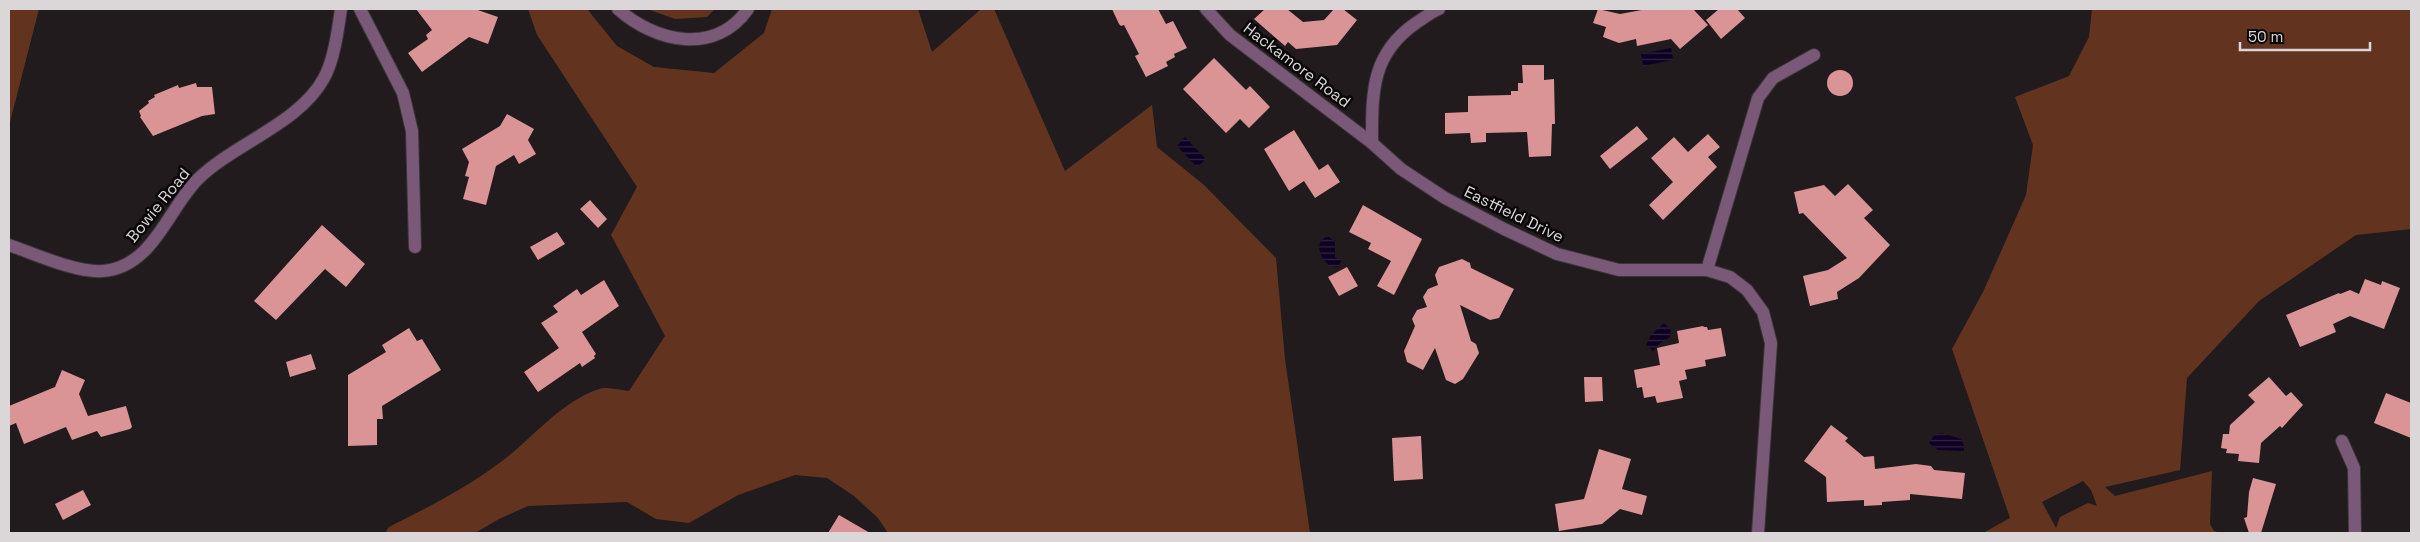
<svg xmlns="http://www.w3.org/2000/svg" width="2420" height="542" font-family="'Space Grotesk',sans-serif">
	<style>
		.green { fill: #623420; fill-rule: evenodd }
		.water { fill: url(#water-rules) }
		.building { fill: #da9495 }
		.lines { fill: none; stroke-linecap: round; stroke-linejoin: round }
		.minor-casing { stroke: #3b3537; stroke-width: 14 }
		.minor { stroke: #7a5878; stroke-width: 12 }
		.labels { text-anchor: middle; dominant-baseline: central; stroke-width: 5; stroke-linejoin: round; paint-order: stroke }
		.street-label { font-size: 16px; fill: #dbd7d8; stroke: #090707 }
	</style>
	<defs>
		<pattern id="water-rules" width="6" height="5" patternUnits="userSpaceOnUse" patternTransform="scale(1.25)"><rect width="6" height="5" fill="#0f0022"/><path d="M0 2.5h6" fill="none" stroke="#312441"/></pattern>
	</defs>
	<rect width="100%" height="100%" fill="#211b1d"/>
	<g class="green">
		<polygon points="9,9 39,9 9,126"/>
		<path d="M528 9H587L617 46 654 67 714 73 764 33 772 9H918L932 52 981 9H994L1065 171 1152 105 1157 147 1204 185 1276 258 1285 359 1310 533H888L878 518 854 496 827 478 795 475 738 495 689 523 656 519 627 502 528 506 499 519 475 533H385L389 527C427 508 464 489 498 464 532 440 558 403 599 389 607 386 620 390 629 391L665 336 611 235 637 187 537 35Z"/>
		<polygon points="647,9 715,9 707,17 675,19"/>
		<path d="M2092 9H2411V229L2356 235 2259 301 2187 378 2180 470 2105 487 2115 496 2212 471 2210 524 2214 531 2221 533H1983L2010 518 1952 349 1983 292 2026 195 2033 145 2015 97 2069 76 2089 37ZM2083 481 2091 490 2097 506 2088 503 2060 517 2056 528 2042 502Z"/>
	</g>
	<g class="water">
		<polygon points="1671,48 1673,60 1643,66 1641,54"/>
		<polygon points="1185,137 1206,159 1197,167 1177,146"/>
		<path d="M1326 237H1329L1335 242V257L1342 260 1338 267 1330 266C1321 259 1313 244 1326 237Z"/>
		<polygon points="1664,323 1671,330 1670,337 1659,344 1653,351 1646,345 1651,335"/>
		<polygon points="1942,433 1961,439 1964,445 1964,451 1938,450 1929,443 1935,434"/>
	</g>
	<g class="building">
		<polygon points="416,9 475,9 498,17 488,44 469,37 422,72 408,53 428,39 426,35 432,30"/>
		<polygon points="1112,9 1158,9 1166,24 1173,21 1187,48 1174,54 1175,57 1166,62 1168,66 1146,77 1135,56 1139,54 1124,25 1121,26 1119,24"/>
		<polygon points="1265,9 1287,9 1303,22 1324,20 1334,9 1343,9 1357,20 1337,45 1296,49 1288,42 1285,46 1254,19"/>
		<polygon points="1598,9 1620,14 1647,9 1693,9 1708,25 1680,49 1671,39 1637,46 1636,39 1619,43 1603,37 1606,27 1593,23"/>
		<polygon points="1719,9 1737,9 1745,18 1721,39 1706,20"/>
		<polygon points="1214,58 1246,90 1250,86 1270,107 1249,128 1240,119 1226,133 1183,89"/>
		<polygon points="1522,65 1544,65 1544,80 1554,79 1555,124 1552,124 1551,156 1529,157 1527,132 1486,133 1486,142 1471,143 1470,133 1445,134 1445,113 1468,112 1468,96 1511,95 1511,91 1518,91 1518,83 1523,83"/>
		<circle cx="1840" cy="83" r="13"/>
		<polygon points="196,83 197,87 212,87 215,114 202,116 153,136 140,117 141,116 139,111 149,103 148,101 155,97 154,95 178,85 179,88"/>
		<polygon points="507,114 534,129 528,140 536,154 519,164 514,155 496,166 486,205 463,199 469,177 465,176 469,162 462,149 500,126"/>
		<polygon points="1637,126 1648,139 1610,169 1600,156"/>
		<polygon points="1294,130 1319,170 1328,164 1340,182 1315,198 1304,181 1289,191 1264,149"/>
		<polygon points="1708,134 1720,147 1708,157 1717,167 1663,220 1649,205 1673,182 1651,158 1674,137 1688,152"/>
		<polygon points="1848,184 1873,210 1864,218 1890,245 1859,278 1837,292 1838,299 1810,306 1803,276 1828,270 1847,258 1803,213 1799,214 1794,192 1824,185 1835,196"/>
		<polygon points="590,200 607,219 598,228 580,209"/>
		<polygon points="1363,205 1422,239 1394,295 1377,286 1391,261 1368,249 1371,243 1349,232"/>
		<polygon points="322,225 365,264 346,287 325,269 276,320 254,301"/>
		<polygon points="557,232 565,244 538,260 530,247"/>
		<polygon points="1462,259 1470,263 1471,268 1514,289 1499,318 1490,320 1460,305 1471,341 1476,344 1479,353 1463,379 1455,384 1446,380 1435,348 1423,370 1407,362 1404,351 1415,326 1412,319 1417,310 1427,307 1423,297 1428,289 1438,285 1435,275 1439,267"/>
		<polygon points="1347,267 1358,286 1339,296 1328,277"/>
		<polygon points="2365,279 2381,285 2382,281 2400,288 2384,329 2350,316 2333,324 2336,332 2300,347 2286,315 2339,293 2340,294 2350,290 2359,294"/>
		<polygon points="604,280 619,306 582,332 596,354 594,356 595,358 582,367 580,363 538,392 524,372 559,348 541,323 558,312 553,306 577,289 581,295"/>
		<polygon points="1703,326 1704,327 1707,327 1708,330 1721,328 1726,356 1705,360 1706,366 1685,370 1687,379 1679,381 1683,398 1657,403 1655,396 1644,398 1642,387 1637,388 1634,370 1660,365 1657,348 1679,343 1677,331"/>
		<polygon points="409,328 417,341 422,339 441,370 382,406 383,419 377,419 377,445 348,446 348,375 386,352 382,345"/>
		<polygon points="311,354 316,369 290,377 286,362"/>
		<polygon points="62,370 85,380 79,394 88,416 126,406 132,427 130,429 101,437 97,431 72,440 66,427 24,444 16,423 9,426 9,406 55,387"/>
		<polygon points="1584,377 1602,377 1603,401 1585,402"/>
		<polygon points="2269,377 2286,396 2291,392 2303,405 2282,428 2280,426 2261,443 2259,463 2238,461 2239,454 2226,453 2227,449 2221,448 2223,434 2229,434 2230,425 2255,402 2248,395"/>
		<polygon points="2386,393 2411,403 2411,438 2374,423"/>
		<polygon points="1831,425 1848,438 1845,441 1864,457 1874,456 1875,469 1916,464 1931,466 1934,470 1965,473 1962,499 1910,494 1910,500 1882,502 1882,505 1864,506 1864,500 1827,502 1826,477 1804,461"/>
		<polygon points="1421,436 1423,479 1394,481 1392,438"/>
		<polygon points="1599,449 1631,459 1622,489 1647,496 1642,515 1620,509 1602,524 1559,531 1555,504 1584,499"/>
		<polygon points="2253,478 2276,484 2261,533 2249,533 2244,518 2247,517 2249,492"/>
		<polygon points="83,490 91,505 63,520 55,504"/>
		<polygon points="839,515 870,533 828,533"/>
	</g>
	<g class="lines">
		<g class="minor-casing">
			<g id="minor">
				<polyline points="360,9 403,93 412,131 415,247"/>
				<path d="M618 9C655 42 715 56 748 9"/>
				<polyline points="1206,9 1230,35 1372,143 1401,169 1445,198 1504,229 1557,254 1619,270 1707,270 1730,277 1747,290 1763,312 1771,343 1758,533"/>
				<path d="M1372 143C1372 92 1371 54 1416 23 1424 18 1431 12 1439 9"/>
				<path d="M9 245C35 254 76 273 103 271 153 267 168 209 198 179 235 143 300 123 324 78 334 60 338 30 341 9"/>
				<polyline points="1707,270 1758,98 1773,78 1814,55"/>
				<polyline points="2342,441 2354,468 2355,533"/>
			</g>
		</g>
		<use href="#minor" class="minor"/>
	</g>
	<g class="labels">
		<g class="street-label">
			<text transform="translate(1297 65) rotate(37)">Hackamore Road</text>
			<text transform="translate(158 205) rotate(-51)">Bowie Road</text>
			<text transform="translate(1514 214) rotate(26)">Eastfield Drive</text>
		</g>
	</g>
	<rect width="2420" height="542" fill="none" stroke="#dbd7d8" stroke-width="20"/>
	<path d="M2240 42v8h130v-8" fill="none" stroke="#dbd7d8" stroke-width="2.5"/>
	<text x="2248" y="42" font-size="15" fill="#dbd7d8" stroke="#090707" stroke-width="4" paint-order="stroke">50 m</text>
</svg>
